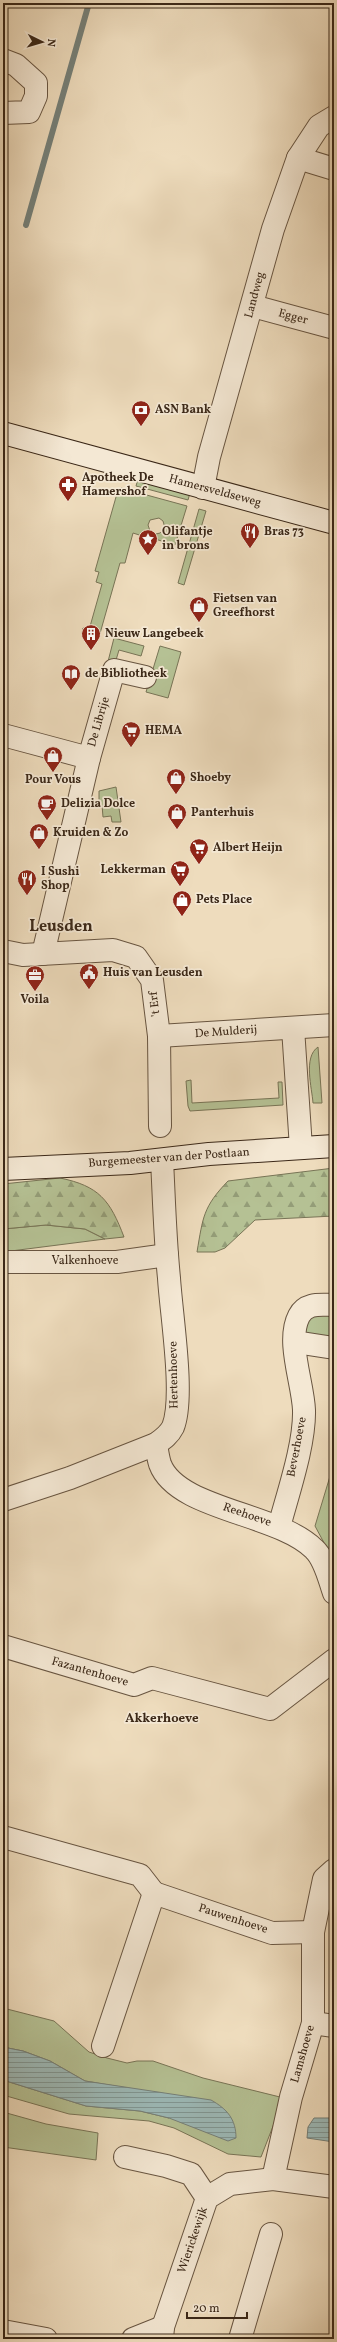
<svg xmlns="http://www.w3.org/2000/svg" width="337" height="2342" font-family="Vollkorn,serif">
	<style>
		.green { fill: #b5c194; stroke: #787456 }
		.forest { fill: url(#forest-firs); stroke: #787456 }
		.water { fill: url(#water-rules); stroke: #758079 }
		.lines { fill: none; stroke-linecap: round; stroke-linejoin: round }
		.stream { stroke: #758079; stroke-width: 6 }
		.street-casing { stroke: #685541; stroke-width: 24 }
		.secondary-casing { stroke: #3b2818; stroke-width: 24 }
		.street { stroke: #f4e8d4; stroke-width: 22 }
		.secondary { stroke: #f4e8d4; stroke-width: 22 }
		.labels { text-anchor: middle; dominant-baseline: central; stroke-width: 3.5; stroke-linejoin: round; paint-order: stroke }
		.street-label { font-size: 12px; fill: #3b2818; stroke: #f4e8d4 }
		.poi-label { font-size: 12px; font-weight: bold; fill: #3b2818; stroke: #f4e8d4; text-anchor: start }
		.neighbourhood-label { font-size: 13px; font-weight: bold; fill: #3b2818; stroke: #f4e8d4 }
		.district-label { font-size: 16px; font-weight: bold; fill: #3b2818; stroke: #f4e8d4 }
	</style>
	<defs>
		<pattern id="forest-firs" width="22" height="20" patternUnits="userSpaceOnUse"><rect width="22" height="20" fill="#b5c194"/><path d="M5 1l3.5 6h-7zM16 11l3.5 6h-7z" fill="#949d78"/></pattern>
		<pattern id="water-rules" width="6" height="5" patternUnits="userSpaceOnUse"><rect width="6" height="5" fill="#9cbab9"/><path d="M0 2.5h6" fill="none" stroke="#809795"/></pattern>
	</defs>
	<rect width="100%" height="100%" fill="#eedcbd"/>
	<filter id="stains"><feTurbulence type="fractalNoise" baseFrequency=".005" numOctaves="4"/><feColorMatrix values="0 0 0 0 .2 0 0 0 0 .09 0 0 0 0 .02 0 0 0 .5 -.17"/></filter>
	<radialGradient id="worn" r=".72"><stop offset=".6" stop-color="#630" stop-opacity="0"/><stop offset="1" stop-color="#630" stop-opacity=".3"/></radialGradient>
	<g class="green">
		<polygon points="138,479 190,493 188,500 136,486"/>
		<polygon points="121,488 187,506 175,545 155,539 156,534 160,533 165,528 163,521 159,518 150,520 148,525 150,531 153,533 152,539 133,533 125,563 120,563 99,637 82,633 83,628 89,630 102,584 96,582 99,572 95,571 116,497"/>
		<polygon points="199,509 206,511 184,585 178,583"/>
		<polygon points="114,638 144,646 141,656 119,650 108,687 102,685"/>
		<polygon points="160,646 181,652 168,698 146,692"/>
		<polygon points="116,787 121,822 112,822 111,816 103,817 102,805 97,805 96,801 99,801 99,791"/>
		<path d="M318 1047 322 1103H313C312 1088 303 1057 318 1047Z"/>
		<polygon points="191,1080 192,1103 279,1098 278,1082 282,1082 283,1105 190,1111 188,1106 186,1081"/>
		<polygon points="46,1225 85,1229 105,1239 3,1252 3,1229"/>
		<polygon points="334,1305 334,1348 295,1329 298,1317"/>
		<polygon points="334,1463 334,1553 330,1554 315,1526"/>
		<polygon points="3,2008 54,2021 89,2052 107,2058 127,2063 137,2061 153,2061 203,2078 284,2098 261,2157 228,2154 174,2128 149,2121 69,2114 3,2095 3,2080 86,2106 140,2111 169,2118 127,2088 85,2081 50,2061 23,2051 3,2047"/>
		<polygon points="3,2112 46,2124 98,2133 96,2160 3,2147"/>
	</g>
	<g class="forest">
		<path d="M334 1168V1216L255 1220 225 1248 215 1252H197C203 1217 203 1207 228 1181Z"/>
		<path d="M60 1178C99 1186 110 1200 124 1237L105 1239 85 1229 46 1225 3 1229V1184Z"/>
	</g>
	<g class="water">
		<path d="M3 2047 23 2051 50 2061 85 2081 211 2100C227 2109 236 2119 236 2138L228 2141 169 2118 140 2111 86 2106 3 2080Z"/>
		<polygon points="314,2118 334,2118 334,2142 307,2138 308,2127"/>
	</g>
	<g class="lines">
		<polyline class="stream" points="26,225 89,3"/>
		<g class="street-casing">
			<g id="street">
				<polyline points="3,60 16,65 36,83 36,96 29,112 3,113"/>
				<polyline points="298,158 334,169"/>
				<polyline points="253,306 334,328"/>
				<polyline points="203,488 209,457 273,229 298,158 319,126 334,117"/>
				<polyline points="3,735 89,758"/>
				<polyline points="3,951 23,955 113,950 136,957 152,980 159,1036 160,1126"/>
				<polyline points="43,954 89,758 114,670 145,677"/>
				<polyline points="293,1028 301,1148"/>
				<polyline points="159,1036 334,1025"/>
				<polyline points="3,1262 117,1262 167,1255"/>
				<polyline points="295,1342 334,1348"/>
				<path d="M156 1444C157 1450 158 1458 160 1464 177 1510 278 1513 314 1549 325 1559 329 1579 334 1593"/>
				<path d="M3 1500 70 1478 156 1444C163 1439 169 1435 173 1427 185 1397 171 1313 169 1278 165 1239 164 1199 162 1160"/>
				<path d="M279 1527C288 1493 305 1444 304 1410 303 1383 286 1341 299 1316 306 1302 321 1305 334 1305"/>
				<polyline points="3,1646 134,1685 152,1678 270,1709 334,1660"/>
				<polyline points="3,1837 140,1875 154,1893"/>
				<polyline points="313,2023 334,2026"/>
				<polyline points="103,2046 154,1893 272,1933 313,1932"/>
				<polyline points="125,2157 166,2166 191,2174 207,2198"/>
				<polyline points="273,2179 291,2097 313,2023 313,1932 324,1879 334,1870"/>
				<polyline points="3,2331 46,2339"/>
				<polyline points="133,2339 163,2327"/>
				<polyline points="162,2339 163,2327 207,2198 230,2184 273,2179 334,2187"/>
				<polyline points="240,2339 271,2234"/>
			</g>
		</g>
		<g class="secondary-casing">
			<g id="secondary">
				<polyline points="3,433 334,523"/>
				<polyline points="3,1169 130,1163 209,1154 334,1146"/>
			</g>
		</g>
		<use href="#street" class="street"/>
		<use href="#secondary" class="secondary"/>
	</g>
	<defs>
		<g id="bank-pin" transform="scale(1)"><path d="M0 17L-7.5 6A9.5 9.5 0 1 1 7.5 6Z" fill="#8f2418" stroke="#f4e8d4"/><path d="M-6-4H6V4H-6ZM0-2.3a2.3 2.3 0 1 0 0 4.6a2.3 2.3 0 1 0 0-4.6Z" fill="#fff"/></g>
		<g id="pharmacy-pin" transform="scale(1)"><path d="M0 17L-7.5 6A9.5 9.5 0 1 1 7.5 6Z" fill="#8f2418" stroke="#f4e8d4"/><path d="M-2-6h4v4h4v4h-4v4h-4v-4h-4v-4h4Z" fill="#fff"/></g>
		<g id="restaurant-pin" transform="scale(1)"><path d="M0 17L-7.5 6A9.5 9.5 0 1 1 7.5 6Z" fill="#8f2418" stroke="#f4e8d4"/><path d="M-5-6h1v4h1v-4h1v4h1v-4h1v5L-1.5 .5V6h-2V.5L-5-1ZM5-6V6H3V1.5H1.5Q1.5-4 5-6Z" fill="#fff"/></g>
		<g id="sight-pin" transform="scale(1)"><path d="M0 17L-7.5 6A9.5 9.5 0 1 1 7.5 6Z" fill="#8f2418" stroke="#f4e8d4"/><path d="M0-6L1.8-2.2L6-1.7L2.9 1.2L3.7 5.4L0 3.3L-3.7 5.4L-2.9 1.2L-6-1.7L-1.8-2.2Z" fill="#fff"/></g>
		<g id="shop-pin" transform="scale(1)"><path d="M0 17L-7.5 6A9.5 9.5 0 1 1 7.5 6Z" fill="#8f2418" stroke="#f4e8d4"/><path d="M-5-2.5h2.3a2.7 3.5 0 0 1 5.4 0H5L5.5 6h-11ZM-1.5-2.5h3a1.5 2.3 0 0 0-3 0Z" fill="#fff"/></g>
		<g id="building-pin" transform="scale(1)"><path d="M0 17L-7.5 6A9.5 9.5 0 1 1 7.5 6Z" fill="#8f2418" stroke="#f4e8d4"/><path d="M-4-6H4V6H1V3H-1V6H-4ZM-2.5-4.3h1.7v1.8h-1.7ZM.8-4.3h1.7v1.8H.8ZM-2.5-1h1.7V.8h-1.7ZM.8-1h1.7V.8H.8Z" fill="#fff"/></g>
		<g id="library-pin" transform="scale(1)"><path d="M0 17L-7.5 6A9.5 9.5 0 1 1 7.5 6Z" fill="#8f2418" stroke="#f4e8d4"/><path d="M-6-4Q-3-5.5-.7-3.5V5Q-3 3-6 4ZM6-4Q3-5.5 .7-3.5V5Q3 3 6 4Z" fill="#fff"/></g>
		<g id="supermarket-pin" transform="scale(1)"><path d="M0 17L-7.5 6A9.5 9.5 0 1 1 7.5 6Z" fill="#8f2418" stroke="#f4e8d4"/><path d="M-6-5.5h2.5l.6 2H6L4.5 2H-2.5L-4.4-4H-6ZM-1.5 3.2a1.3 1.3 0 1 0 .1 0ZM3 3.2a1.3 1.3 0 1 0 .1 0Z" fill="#fff"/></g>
		<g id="cafe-pin" transform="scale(1)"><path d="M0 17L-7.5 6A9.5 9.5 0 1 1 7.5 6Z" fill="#8f2418" stroke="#f4e8d4"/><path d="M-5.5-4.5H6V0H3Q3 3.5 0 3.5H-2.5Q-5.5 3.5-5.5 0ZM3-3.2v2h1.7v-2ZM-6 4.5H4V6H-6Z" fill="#fff"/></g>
		<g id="civic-pin" transform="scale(1)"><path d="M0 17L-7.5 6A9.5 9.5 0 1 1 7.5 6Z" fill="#8f2418" stroke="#f4e8d4"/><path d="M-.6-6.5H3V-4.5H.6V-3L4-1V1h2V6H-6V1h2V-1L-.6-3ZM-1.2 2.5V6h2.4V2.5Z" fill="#fff"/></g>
		<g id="office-pin" transform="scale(1)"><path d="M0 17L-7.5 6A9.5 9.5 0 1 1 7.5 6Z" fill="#8f2418" stroke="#f4e8d4"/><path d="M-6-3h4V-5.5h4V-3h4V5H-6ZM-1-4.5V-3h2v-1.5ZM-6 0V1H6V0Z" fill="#fff"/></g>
	</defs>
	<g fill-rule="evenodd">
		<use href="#bank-pin" x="141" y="410"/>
		<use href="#pharmacy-pin" x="68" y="485"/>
		<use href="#restaurant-pin" x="250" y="532"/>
		<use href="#sight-pin" x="148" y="539"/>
		<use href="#shop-pin" x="199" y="606"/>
		<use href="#building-pin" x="91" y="634"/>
		<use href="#library-pin" x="71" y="674"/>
		<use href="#supermarket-pin" x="131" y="731"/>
		<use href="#shop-pin" x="53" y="756"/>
		<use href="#shop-pin" x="176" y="778"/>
		<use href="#cafe-pin" x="47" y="804"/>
		<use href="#shop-pin" x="177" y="813"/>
		<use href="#shop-pin" x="39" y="833"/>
		<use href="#supermarket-pin" x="199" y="848"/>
		<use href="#supermarket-pin" x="180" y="870"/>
		<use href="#restaurant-pin" x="27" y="879"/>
		<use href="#shop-pin" x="182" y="900"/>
		<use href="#civic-pin" x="89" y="973"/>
		<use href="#office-pin" x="35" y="975"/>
	</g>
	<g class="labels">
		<g class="street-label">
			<text transform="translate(255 295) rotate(-75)">Landweg</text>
			<text transform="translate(293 317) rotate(15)">Egger</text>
			<text transform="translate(215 491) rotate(15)">Hamersveldseweg</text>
			<text transform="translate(99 722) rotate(-74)">De Librije</text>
			<text transform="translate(155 1004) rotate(-97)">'t Erf</text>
			<text transform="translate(226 1032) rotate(-4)">De Mulderij</text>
			<text transform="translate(169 1158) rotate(-4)">Burgemeester van der Postlaan</text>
			<text x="85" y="1261">Valkenhoeve</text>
			<text transform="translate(174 1375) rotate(-91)">Hertenhoeve</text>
			<text transform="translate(297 1447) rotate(-79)">Beverhoeve</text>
			<text transform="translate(247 1515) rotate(19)">Reehoeve</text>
			<text transform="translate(90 1672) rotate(16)">Fazantenhoeve</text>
			<text transform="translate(233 1919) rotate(18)">Pauwenhoeve</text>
			<text transform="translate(303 2054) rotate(-74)">Lamshoeve</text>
			<text transform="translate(193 2240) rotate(-71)">Wierickewijk</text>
		</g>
		<g class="poi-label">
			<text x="155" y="410">ASN Bank</text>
			<text x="82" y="478">Apotheek De<tspan x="82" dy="14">Hamershof</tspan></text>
			<text x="162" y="532">Olifantje<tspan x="162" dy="14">in brons</tspan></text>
			<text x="264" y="532">Bras 73</text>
			<text x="213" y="599">Fietsen van<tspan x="213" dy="14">Greefhorst</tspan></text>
			<text x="105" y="634">Nieuw Langebeek</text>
			<text x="85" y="674">de Bibliotheek</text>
			<text x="145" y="731">HEMA</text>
			<text x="190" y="778">Shoeby</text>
			<text x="53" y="780" text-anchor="middle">Pour Vous</text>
			<text x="61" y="804">Delizia Dolce</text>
			<text x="191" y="813">Panterhuis</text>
			<text x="53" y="833">Kruiden &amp; Zo</text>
			<text x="213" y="848">Albert Heijn</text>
			<text x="166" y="870" text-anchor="end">Lekkerman</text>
			<text x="41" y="872">I Sushi<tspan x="41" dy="14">Shop</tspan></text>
			<text x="196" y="900">Pets Place</text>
			<text x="103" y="973">Huis van Leusden</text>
			<text x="35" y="1000" text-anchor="middle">Voila</text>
		</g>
		<g class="neighbourhood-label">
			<text x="162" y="1719">Akkerhoeve</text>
		</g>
		<g class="district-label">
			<text x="61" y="927">Leusden</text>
		</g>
	</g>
	<rect width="337" height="2342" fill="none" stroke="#eedcbd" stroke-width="16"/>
	<rect x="4" y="4" width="329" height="2334" fill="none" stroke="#3b2818" stroke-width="2"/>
	<rect x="8" y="8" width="321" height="2326" fill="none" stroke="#3b2818"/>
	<g transform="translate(42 42) rotate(95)" stroke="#f4e8d4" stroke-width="3" paint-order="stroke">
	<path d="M0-3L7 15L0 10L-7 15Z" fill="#3b2818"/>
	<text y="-6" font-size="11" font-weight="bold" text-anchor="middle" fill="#3b2818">N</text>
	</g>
	<path d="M187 2312v6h60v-6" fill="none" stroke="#3b2818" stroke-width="2"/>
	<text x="193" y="2312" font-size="12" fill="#3b2818" stroke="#f4e8d4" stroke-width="3" paint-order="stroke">20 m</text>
	<rect width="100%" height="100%" filter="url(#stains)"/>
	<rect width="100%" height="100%" fill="url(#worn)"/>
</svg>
